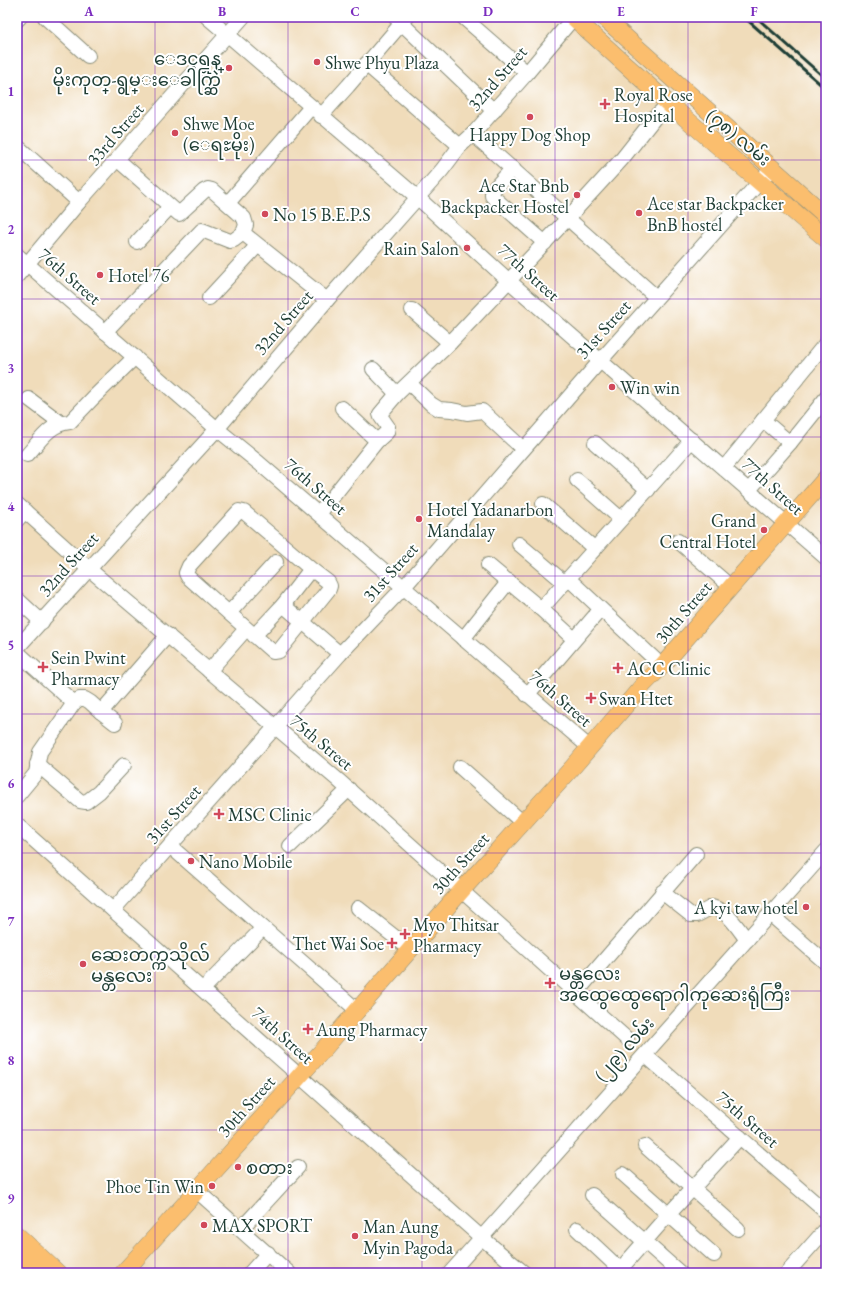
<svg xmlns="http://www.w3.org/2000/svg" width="843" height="1290" font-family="'EB Garamond','Noto Sans Myanmar',serif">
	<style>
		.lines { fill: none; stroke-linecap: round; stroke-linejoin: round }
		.minor-casing { stroke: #888c77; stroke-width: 16 }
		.major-casing { stroke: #888c77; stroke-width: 18 }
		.minor { stroke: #fff; stroke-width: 14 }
		.major { stroke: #fbbe6e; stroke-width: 17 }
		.rail { stroke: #1f3d34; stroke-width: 3 }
		.grid { fill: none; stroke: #7b2cbf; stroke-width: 1; stroke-opacity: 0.55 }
		.poi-dot { fill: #d1495b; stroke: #fff; stroke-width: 1.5 }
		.labels { text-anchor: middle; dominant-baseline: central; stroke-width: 4; stroke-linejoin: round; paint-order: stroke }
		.poi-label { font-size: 18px; fill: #1f3d34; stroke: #fff; text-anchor: start }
		.street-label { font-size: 18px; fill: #1f3d34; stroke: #fff }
		.neatline { fill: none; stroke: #7b2cbf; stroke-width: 1.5 }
		.grid-label { font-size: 13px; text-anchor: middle; font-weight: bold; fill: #7b2cbf }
	</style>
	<rect width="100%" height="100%" fill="#fff"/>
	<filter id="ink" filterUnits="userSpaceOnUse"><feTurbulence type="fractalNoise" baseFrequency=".025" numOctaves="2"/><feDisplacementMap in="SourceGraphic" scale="8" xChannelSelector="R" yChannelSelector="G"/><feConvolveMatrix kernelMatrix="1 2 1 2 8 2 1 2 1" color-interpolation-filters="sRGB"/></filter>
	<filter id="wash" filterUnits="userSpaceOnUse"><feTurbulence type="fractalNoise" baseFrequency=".012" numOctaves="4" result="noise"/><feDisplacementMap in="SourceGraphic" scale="16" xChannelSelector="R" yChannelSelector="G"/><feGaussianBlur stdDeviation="0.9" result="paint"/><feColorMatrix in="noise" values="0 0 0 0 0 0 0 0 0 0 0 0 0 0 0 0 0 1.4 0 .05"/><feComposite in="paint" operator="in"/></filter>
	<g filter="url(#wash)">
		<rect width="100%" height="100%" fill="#f0dcba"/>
	</g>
	<g filter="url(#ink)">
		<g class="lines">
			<g class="minor-casing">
				<g id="minor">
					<polyline points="45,17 88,56"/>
					<polyline points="207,17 417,197 509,281 826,558"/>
					<polyline points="395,17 494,111"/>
					<polyline points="464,18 527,73"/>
					<polyline points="17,20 20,17"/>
					<polyline points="366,64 460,146"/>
					<polyline points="321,116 348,86 407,17"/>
					<polyline points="473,134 656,297"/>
					<polyline points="17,146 79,202"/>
					<polyline points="118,160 179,214 204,191 208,189 212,190 244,218 246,225 243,233 327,300"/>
					<polyline points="513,168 492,191 492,196 545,243"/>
					<polyline points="228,203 311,107"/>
					<polyline points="137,242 170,207"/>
					<polyline points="17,255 217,429 259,463 589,747"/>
					<polyline points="17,276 79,202 243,17"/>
					<polyline points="209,298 257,246"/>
					<polyline points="412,310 450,343"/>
					<polyline points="105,332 202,230 230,241 234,240 243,233"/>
					<polyline points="373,369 397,394"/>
					<polyline points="409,383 431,404 439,409 452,410 467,413 482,411 523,449"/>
					<polyline points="29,399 61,423"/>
					<polyline points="342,408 377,441"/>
					<polyline points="763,420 790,443"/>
					<polyline points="595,443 648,490"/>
					<path d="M27 455C41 440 49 424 70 422L93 398 135 357"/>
					<polyline points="724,468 826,343"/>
					<polyline points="577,480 621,519"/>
					<polyline points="749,490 790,443 826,398"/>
					<polyline points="17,504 89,569 338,780 627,1039"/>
					<polyline points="543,504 595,549"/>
					<polyline points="319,514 377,441 387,432 388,427 381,417 380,414 397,394 450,343 568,218 622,159 656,116 669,104"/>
					<polyline points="17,520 25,511"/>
					<polyline points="678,541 731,587"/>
					<polyline points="519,544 565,583"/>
					<polyline points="488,565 541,609 574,639"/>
					<polyline points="570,577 571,581 662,666"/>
					<polyline points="17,599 42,622"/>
					<polyline points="283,605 340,654"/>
					<polyline points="541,609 692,440"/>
					<polyline points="229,613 276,562"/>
					<polyline points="254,636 283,605 311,569 244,512 239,511 189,566 186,573 188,577 273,652 279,651 329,589 330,586 328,582 311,569"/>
					<polyline points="463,639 509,581"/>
					<polyline points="17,648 217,429 327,300 442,170 460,146 473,134 527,73 574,17"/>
					<polyline points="17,652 74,703"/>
					<polyline points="209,671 246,629"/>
					<polyline points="527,695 600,610"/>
					<polyline points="101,712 168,635"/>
					<polyline points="37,764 80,801 86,802 99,792 124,765"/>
					<polyline points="460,767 523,823"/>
					<polyline points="17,796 36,773 40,752 74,703 79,699 85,699 90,702 101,712 115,723"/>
					<polyline points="17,825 482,1238 524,1273"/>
					<polyline points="170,846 358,1011"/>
					<polyline points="290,846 349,789"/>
					<path d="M662 892 691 915H697L712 907C728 911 737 927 747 940"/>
					<polyline points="358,908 410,949"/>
					<polyline points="113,910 340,654 404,587 601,360 772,168"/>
					<polyline points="770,914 826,963"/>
					<polyline points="203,989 263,928"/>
					<polyline points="576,993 696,854"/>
					<polyline points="645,1055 826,1212"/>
					<polyline points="645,1146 738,1229"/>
					<polyline points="623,1174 714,1255"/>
					<polyline points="196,1190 289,1273"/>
					<polyline points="592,1195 680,1273"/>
					<polyline points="241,1229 298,1167"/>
					<polyline points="577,1229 624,1273"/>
					<polyline points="250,1273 268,1253"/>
					<polyline points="450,1273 826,851"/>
					<polyline points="617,1273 668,1215 740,1137"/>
					<polyline points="787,1273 826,1229"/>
				</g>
			</g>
			<g class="major-casing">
				<g id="major">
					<polyline points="573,17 669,104 826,239"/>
					<polyline points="603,17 826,216"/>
					<polyline points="17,1235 58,1273"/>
					<polyline points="17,1251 42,1273"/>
					<polyline points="123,1273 322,1051 462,890 572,768 644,684 662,666 826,478"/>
				</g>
			</g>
			<use href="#minor" class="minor"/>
			<use href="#major" class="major"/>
			<g class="rail">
				<polyline points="744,17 826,89"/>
				<polyline points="756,17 826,79"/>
			</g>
		</g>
	</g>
	<path class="grid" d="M155 17V1273M288 17V1273M422 17V1273M555 17V1273M688 17V1273M17 160H826M17 299H826M17 437H826M17 576H826M17 714H826M17 853H826M17 991H826M17 1130H826"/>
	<g class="poi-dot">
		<circle cx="317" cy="62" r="4"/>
		<circle cx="229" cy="68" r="4"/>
		<path d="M603 98h4v4h4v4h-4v4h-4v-4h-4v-4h4z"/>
		<circle cx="530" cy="117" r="4"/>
		<circle cx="175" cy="133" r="4"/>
		<circle cx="577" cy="195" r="4"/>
		<circle cx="639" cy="213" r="4"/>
		<circle cx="265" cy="214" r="4"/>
		<circle cx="467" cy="248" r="4"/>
		<circle cx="100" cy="275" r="4"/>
		<circle cx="612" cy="387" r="4"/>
		<circle cx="419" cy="519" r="4"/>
		<circle cx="764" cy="530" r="4"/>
		<path d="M41 661h4v4h4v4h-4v4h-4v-4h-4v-4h4z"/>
		<path d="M616 662h4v4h4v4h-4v4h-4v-4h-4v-4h4z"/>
		<path d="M589 692h4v4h4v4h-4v4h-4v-4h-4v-4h4z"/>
		<path d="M217 808h4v4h4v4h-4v4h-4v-4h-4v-4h4z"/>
		<circle cx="191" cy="861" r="4"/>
		<circle cx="806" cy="907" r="4"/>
		<path d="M403 928h4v4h4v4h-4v4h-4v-4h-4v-4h4z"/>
		<path d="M390 937h4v4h4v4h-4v4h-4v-4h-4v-4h4z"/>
		<circle cx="83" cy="964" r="4"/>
		<path d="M548 977h4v4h4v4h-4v4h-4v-4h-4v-4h4z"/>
		<path d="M306 1023h4v4h4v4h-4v4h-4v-4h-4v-4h4z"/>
		<circle cx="238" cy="1167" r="4"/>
		<circle cx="212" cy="1186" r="4"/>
		<circle cx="204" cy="1225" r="4"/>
		<circle cx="355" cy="1236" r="4"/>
	</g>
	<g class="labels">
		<g class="poi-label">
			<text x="221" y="58" text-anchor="end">ေဒၚရွန္<tspan x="221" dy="21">မိုးကုတ္-ရွမ္းေခါက္ဆြဲ</tspan></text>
			<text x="325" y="62">Shwe Phyu Plaza</text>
			<text x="614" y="94">Royal Rose<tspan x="614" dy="21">Hospital</tspan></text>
			<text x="183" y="123">Shwe Moe<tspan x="183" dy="21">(ေရႊမိုး)</tspan></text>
			<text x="530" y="134" text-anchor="middle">Happy Dog Shop</text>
			<text x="569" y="185" text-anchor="end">Ace Star Bnb<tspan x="569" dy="21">Backpacker Hostel</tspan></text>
			<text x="647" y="203">Ace star Backpacker<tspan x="647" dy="21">BnB hostel</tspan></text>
			<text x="273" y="214">No 15 B.E.P.S</text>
			<text x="459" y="248" text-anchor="end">Rain Salon</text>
			<text x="108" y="275">Hotel 76</text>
			<text x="620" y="387">Win win</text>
			<text x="427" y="509">Hotel Yadanarbon<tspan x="427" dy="21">Mandalay</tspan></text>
			<text x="756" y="520" text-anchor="end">Grand<tspan x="756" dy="21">Central Hotel</tspan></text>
			<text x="51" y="657">Sein Pwint<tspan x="51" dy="21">Pharmacy</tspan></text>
			<text x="627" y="668">ACC Clinic</text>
			<text x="599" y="698">Swan Htet</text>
			<text x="228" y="814">MSC Clinic</text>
			<text x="199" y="861">Nano Mobile</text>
			<text x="798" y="907" text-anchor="end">A kyi taw hotel</text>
			<text x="413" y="924">Myo Thitsar<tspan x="413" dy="21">Pharmacy</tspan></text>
			<text x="384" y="943" text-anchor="end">Thet Wai Soe</text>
			<text x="91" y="954">ဆေးတက္ကသိုလ်<tspan x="91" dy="21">မန္တလေး</tspan></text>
			<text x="559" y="973">မန္တလေး<tspan x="559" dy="21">အထွေထွေရောဂါကုဆေးရုံကြီး</tspan></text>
			<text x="316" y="1029">Aung Pharmacy</text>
			<text x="246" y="1167">စတား</text>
			<text x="204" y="1186" text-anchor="end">Phoe Tin Win</text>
			<text x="212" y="1225">MAX SPORT</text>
			<text x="363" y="1226">Man Aung<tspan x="363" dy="21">Myin Pagoda</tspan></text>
		</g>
		<g class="street-label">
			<text transform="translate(497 78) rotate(-49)">32nd Street</text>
			<text transform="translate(115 134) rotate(-49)">33rd Street</text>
			<text transform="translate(739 137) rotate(40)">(၇၈) လမ်း</text>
			<text transform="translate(529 272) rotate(42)">77th Street</text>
			<text transform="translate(70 276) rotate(41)">76th Street</text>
			<text transform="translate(283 322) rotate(-49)">32nd Street</text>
			<text transform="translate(603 329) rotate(-48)">31st Street</text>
			<text transform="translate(316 486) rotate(41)">76th Street</text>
			<text transform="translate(773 486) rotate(42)">77th Street</text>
			<text transform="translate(68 564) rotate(-48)">32nd Street</text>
			<text transform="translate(390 572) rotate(-48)">31st Street</text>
			<text transform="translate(683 612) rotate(-49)">30th Street</text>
			<text transform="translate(561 698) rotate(41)">76th Street</text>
			<text transform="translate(322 742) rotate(40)">75th Street</text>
			<text transform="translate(173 814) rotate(-48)">31st Street</text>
			<text transform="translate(460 863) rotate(-48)">30th Street</text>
			<text transform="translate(283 1035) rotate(42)">74th Street</text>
			<text transform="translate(624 1049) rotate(-48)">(၂၉) လမ်း</text>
			<text transform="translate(246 1106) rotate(-48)">30th Street</text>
			<text transform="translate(748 1119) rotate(41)">75th Street</text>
		</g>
	</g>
	<rect width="843" height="1290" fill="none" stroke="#fff" stroke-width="44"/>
	<rect x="22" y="22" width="799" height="1246" class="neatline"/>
	<g class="grid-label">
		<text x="89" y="16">A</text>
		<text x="222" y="16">B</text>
		<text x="355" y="16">C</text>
		<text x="488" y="16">D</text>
		<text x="621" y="16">E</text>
		<text x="754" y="16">F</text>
		<text x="11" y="96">1</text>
		<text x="11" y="234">2</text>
		<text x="11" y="373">3</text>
		<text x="11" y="511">4</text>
		<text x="11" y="650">5</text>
		<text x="11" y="788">6</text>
		<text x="11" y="926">7</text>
		<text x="11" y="1065">8</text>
		<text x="11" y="1203">9</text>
	</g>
</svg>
